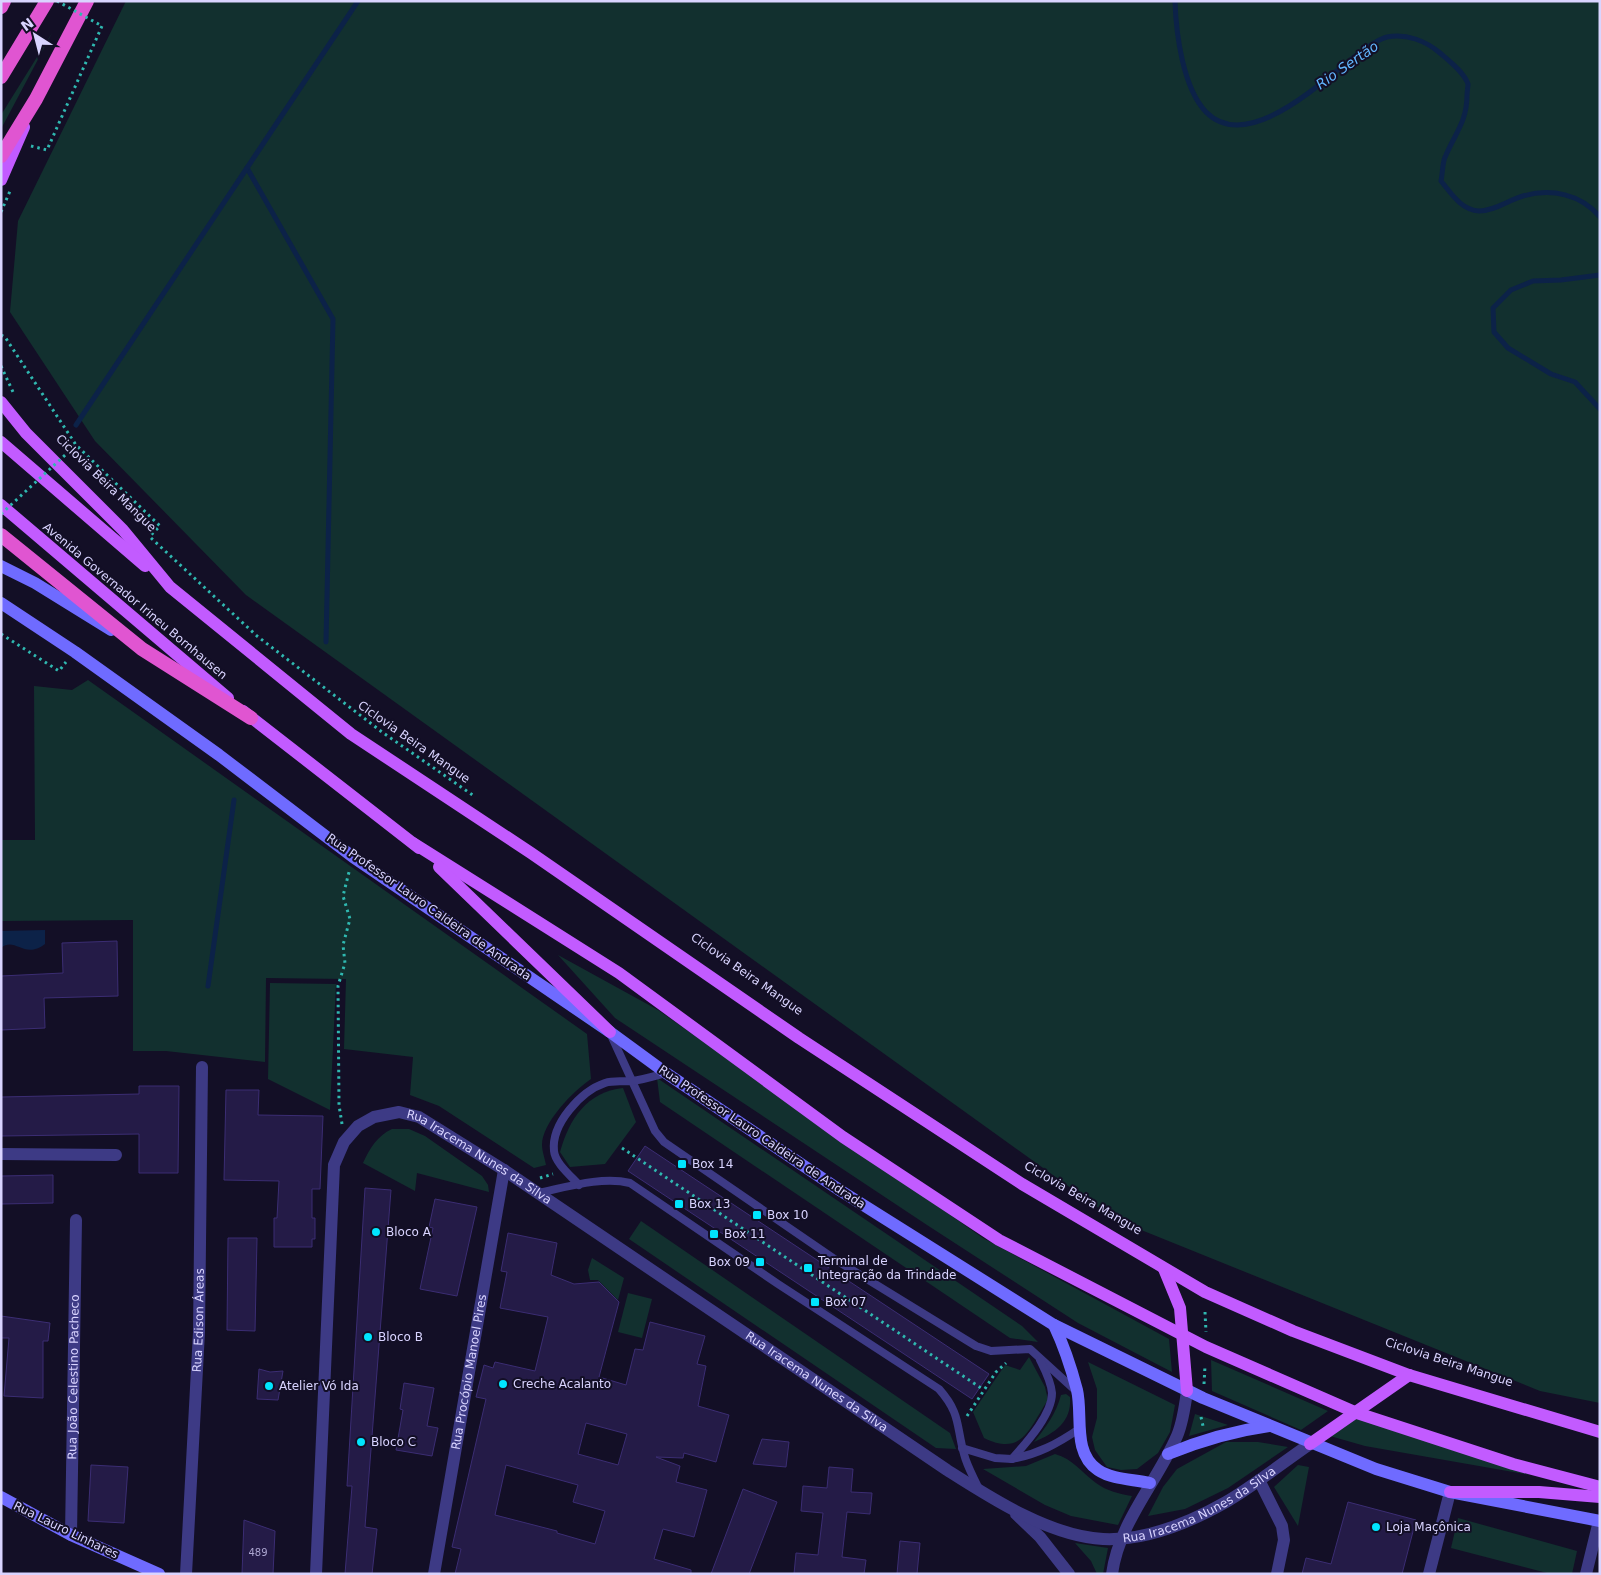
<svg xmlns="http://www.w3.org/2000/svg" width="1601" height="1575" font-family="'DejaVu Sans',sans-serif">
	<style>
		.green { fill: #12302f }
		.water { fill: #0c2248 }
		.lines { fill: none; stroke-linecap: round; stroke-linejoin: round }
		.stream { stroke: #0c2248; stroke-width: 5 }
		.building { fill: #241b47; stroke: #3b2d73; fill-rule: evenodd }
		.path { stroke: #2fb8b0; stroke-width: 3; stroke-dasharray: 2.5 4; stroke-linecap: butt }
		.service { stroke: #3d3a85; stroke-width: 8 }
		.minor { stroke: #3d3a85; stroke-width: 12 }
		.tertiary { stroke: #3d3a85; stroke-width: 12 }
		.secondary { stroke: #6f6bff; stroke-width: 12 }
		.primary { stroke: #c25bff; stroke-width: 12 }
		.trunk { stroke: #e055d1; stroke-width: 14 }
		.path-bridge { stroke: #2fb8b0; stroke-width: 3; stroke-dasharray: 2.5 4; stroke-linecap: butt }
		.poi-dot { fill: #00e5ff; stroke: #130f26; stroke-width: 2 }
		.labels { text-anchor: middle; dominant-baseline: central; stroke-width: 4; stroke-linejoin: round; paint-order: stroke }
		.number-label { font-size: 10px; fill: #aca6d1 }
		.street-label { font-size: 12px; fill: #d9d4ff; stroke: #130f26 }
		.poi-label { font-size: 12px; fill: #d9d4ff; stroke: #130f26; text-anchor: start }
		.water-label { font-size: 14px; font-style: italic; fill: #62b6ff; stroke: #130f26 }
	</style>
	<rect width="100%" height="100%" fill="#130f26"/>
	<g class="green">
		<polygon points="126,1 1600,1 1600,1403 1540,1391 1114,1219 246,595 95,441 10,312 18,221"/>
		<polygon points="52,33 1,129 1,115"/>
		<path d="M88 680 587 1034 591 1079C573 1091 542 1123 542 1145 542 1151 545 1159 546 1165L534 1168 439 1106 410 1095 413 1057 344 1049 346 979 266 978 265 1062 166 1051H133V920L1 921V840H35L34 686 72 690Z"/>
		<polygon points="558,955 658,1010 983,1238 1169,1339 1172,1372 1078,1323 927,1225 615,1018"/>
		<polygon points="270,983 336,984 330,1110 268,1079"/>
		<polygon points="657,1078 1022,1326 1038,1342 1010,1338 660,1102"/>
		<path d="M623 1088 636 1122 605 1164 570 1167 560 1152C569 1119 587 1092 623 1088Z"/>
		<path d="M392 1129H409L425 1136 482 1176 488 1185 489 1192 417 1173 415 1191 363 1163C370 1148 377 1136 392 1129Z"/>
		<polygon points="641,1221 950,1433 956,1449 936,1448 629,1239"/>
		<polygon points="592,1258 624,1278 618,1300 598,1280 590,1280 588,1270"/>
		<polygon points="628,1293 652,1299 642,1338 618,1332"/>
		<path d="M1029 1357 1045 1387 1048 1400C1029 1428 1023 1457 984 1438L973 1412 1005 1365 1020 1370Z"/>
		<polygon points="1211,1360 1328,1411 1301,1430 1212,1391"/>
		<polygon points="1088,1362 1175,1405 1170,1432 1158,1453 1137,1469 1121,1470 1107,1467 1095,1450 1092,1437 1097,1418 1097,1389"/>
		<path d="M1066 1394 1070 1397C1072 1422 1055 1433 1034 1442 1046 1427 1056 1414 1061 1395Z"/>
		<polygon points="1195,1414 1228,1425 1189,1436"/>
		<polygon points="1356,1416 1530,1475 1365,1446 1330,1436"/>
		<polygon points="1226,1442 1258,1442 1288,1447 1228,1488 1185,1509 1148,1516 1163,1487 1177,1469"/>
		<path d="M1055 1454C1073 1459 1081 1472 1096 1483 1107 1491 1119 1494 1132 1496L1118 1525 1071 1516 1045 1505 983 1469 1026 1466Z"/>
		<polygon points="1298,1465 1309,1467 1298,1526 1274,1487"/>
		<polygon points="1458,1518 1577,1551 1572,1574 1551,1574 1451,1548"/>
		<polygon points="1075,1543 1108,1548 1103,1574 1097,1574 1091,1561"/>
	</g>
	<path class="water" d="M45 930V944C24 960 15 936 1 948V931Z"/>
	<g class="lines">
		<g class="stream">
			<path d="M1175 1C1176 34 1183 88 1206 112 1248 155 1323 80 1358 54 1366 48 1378 39 1387 37 1406 33 1426 41 1440 53 1448 60 1464 72 1468 84 1468 87 1467 92 1467 95 1467 121 1456 132 1446 155 1442 162 1443 172 1441 181 1451 193 1461 210 1479 211 1494 211 1509 200 1523 196 1551 188 1581 194 1600 217"/>
			<polyline points="247,168 333,319 326,642"/>
			<polyline points="1600,275 1561,280 1533,281 1511,290 1493,308 1494,332 1508,348 1551,374 1575,382 1600,409"/>
			<polyline points="76,425 358,1"/>
			<polyline points="208,986 234,800"/>
		</g>
	</g>
	<g class="building">
		<polygon points="117,941 118,996 44,998 45,1028 1,1030 1,976 63,973 62,943"/>
		<polygon points="139,1086 179,1086 178,1173 139,1173 139,1134 1,1136 1,1097 139,1094"/>
		<polygon points="226,1090 259,1090 258,1115 323,1116 320,1189 312,1189 312,1218 315,1218 315,1239 312,1239 312,1247 274,1247 274,1218 277,1218 279,1181 224,1180"/>
		<polygon points="645,1146 989,1374 972,1399 628,1171"/>
		<polygon points="53,1175 53,1203 1,1204 1,1176"/>
		<polygon points="365,1188 391,1190 365,1527 377,1529 372,1574 345,1574 352,1486 347,1486"/>
		<polygon points="435,1199 477,1207 457,1296 420,1289 433,1228 429,1227"/>
		<path d="M508 1233 557 1243 551 1275 574 1284 599 1282 619 1302 599 1377 626 1385 635 1349 643 1350 650 1322 705 1336 697 1364 706 1366 698 1406 729 1415 716 1462 684 1453 683 1458 656 1457 680 1466 676 1482 707 1490 694 1537 663 1529 654 1559 691 1570V1574H455L461 1549 452 1547 486 1399 476 1397 484 1365 493 1368 495 1362 535 1371 548 1317 500 1308 507 1272 501 1271ZM586 1423 627 1434 618 1465 578 1454ZM506 1465 578 1485 573 1502 605 1511 595 1544 557 1533V1531L495 1515Z"/>
		<polygon points="228,1238 257,1238 255,1331 227,1330"/>
		<polygon points="1,1316 50,1323 48,1341 43,1341 43,1398 4,1396 9,1338 1,1338"/>
		<polygon points="259,1369 270,1372 283,1371 278,1400 257,1399"/>
		<polygon points="404,1383 434,1388 427,1426 438,1428 432,1456 396,1450 403,1410 400,1409"/>
		<polygon points="762,1439 789,1442 786,1467 753,1464"/>
		<polygon points="91,1465 128,1467 124,1523 88,1521"/>
		<polygon points="829,1467 853,1469 851,1492 872,1493 870,1514 847,1512 842,1557 866,1560 864,1574 794,1574 796,1553 818,1555 823,1513 801,1511 803,1486 827,1488"/>
		<polygon points="743,1489 777,1502 749,1574 711,1574"/>
		<polygon points="1348,1502 1416,1520 1402,1574 1302,1574 1306,1558 1331,1564"/>
		<polygon points="244,1520 275,1531 273,1574 242,1574"/>
		<polygon points="900,1541 920,1543 917,1574 897,1574"/>
	</g>
	<g class="lines">
		<g class="path">
			<polyline points="31,146 47,150 102,26"/>
			<polyline points="1,212 10,191"/>
			<polyline points="1,335 5,337 76,445 160,526 149,537"/>
			<polyline points="1,366 13,392"/>
			<polyline points="151,538 257,636 382,732 474,796"/>
			<polyline points="1,634 59,671 66,662"/>
			<polyline points="342,1124 339,1105 338,986 345,963 343,945 350,919 343,896 349,872"/>
			<polyline points="622,1148 984,1390"/>
			<polyline points="540,1178 553,1174"/>
			<polyline points="1205,1312 1206,1332"/>
			<polyline points="1204,1384 1205,1366"/>
			<polyline points="967,1416 996,1372 1006,1363"/>
			<polyline points="1201,1417 1203,1426"/>
		</g>
		<g class="service">
			<polyline points="611,1035 655,1131 664,1142 836,1260 976,1346 991,1351 1030,1349 1075,1390"/>
			<path d="M579 1185C571 1176 555 1163 554 1151 551 1124 581 1091 605 1083 614 1080 622 1082 632 1081 643 1080 655 1076 666 1073"/>
			<path d="M538 1193C567 1187 602 1176 630 1183L778 1284 939 1389C961 1414 956 1425 964 1454 967 1466 973 1476 978 1487"/>
			<path d="M962 1448 995 1458 1012 1459C1026 1443 1052 1415 1052 1393 1051 1381 1045 1370 1040 1360"/>
			<path d="M1012 1459C1038 1454 1057 1444 1079 1429"/>
		</g>
		<g class="minor">
			<polyline points="1,1154 116,1155"/>
			<polyline points="1259,1480 1282,1526 1284,1540 1277,1574"/>
			<path id="s1" d="M71 1535 76 1220"/>
			<path id="s2" d="M186 1574 199 1332 202 1067"/>
			<path id="s3" d="M434 1574 504 1170"/>
			<polyline points="1429,1574 1450,1492"/>
			<polyline points="1586,1574 1599,1521"/>
		</g>
		<g class="tertiary">
			<polyline points="1016,1514 1040,1537 1069,1574"/>
			<path id="s4" d="M316 1574 334 1165 344 1142 358 1126 374 1117 399 1112 419 1117 504 1170 947 1470C991 1498 1049 1536 1103 1539 1145 1541 1189 1523 1226 1502 1255 1485 1282 1463 1310 1444"/>
			<path d="M1112 1574C1119 1522 1157 1482 1177 1436 1183 1422 1185 1406 1187 1391"/>
		</g>
		<g class="secondary">
			<polyline points="1,566 35,583 111,630"/>
			<polyline points="1,603 75,652 219,755 353,857 610,1032 666,1073 841,1191 1054,1325 1203,1398 1376,1469 1450,1492 1600,1521"/>
			<path d="M1054 1325C1064 1346 1071 1367 1077 1390 1083 1415 1072 1453 1098 1470 1113 1480 1133 1479 1150 1483"/>
			<path d="M1168 1454C1202 1440 1233 1431 1269 1426"/>
			<polyline points="1,1497 71,1535 159,1574"/>
		</g>
		<g class="primary">
			<polyline points="1,180 24,127"/>
			<polyline points="1,402 26,433 123,530 170,587 351,734 531,853 799,1038 1022,1184 1205,1292 1293,1331 1409,1375 1600,1432"/>
			<polyline points="1,442 145,566"/>
			<polyline points="1,505 228,698"/>
			<polyline points="243,711 419,848"/>
			<polyline points="413,843 619,973 843,1137 999,1240 1206,1347 1357,1413 1513,1464 1600,1487"/>
			<polyline points="439,867 610,1032"/>
			<polyline points="1164,1269 1180,1308 1187,1391"/>
			<polyline points="1310,1444 1409,1375"/>
			<polyline points="1450,1492 1539,1492 1600,1497"/>
		</g>
		<g class="trunk">
			<polyline points="1,7 4,1"/>
			<polyline points="1,77 47,1"/>
			<polyline points="1,156 36,99 87,1"/>
			<polyline points="1,535 142,649 251,718"/>
		</g>
		<g class="path-bridge">
			<polyline points="57,1 102,26"/>
			<polyline points="1,514 76,445"/>
		</g>
	</g>
	<g class="poi-dot">
		<rect x="677" y="1159" width="10" height="10" rx="2.5"/>
		<rect x="674" y="1199" width="10" height="10" rx="2.5"/>
		<rect x="752" y="1210" width="10" height="10" rx="2.5"/>
		<circle cx="376" cy="1232" r="5"/>
		<rect x="709" y="1229" width="10" height="10" rx="2.5"/>
		<rect x="755" y="1257" width="10" height="10" rx="2.5"/>
		<rect x="803" y="1263" width="10" height="10" rx="2.5"/>
		<rect x="810" y="1297" width="10" height="10" rx="2.5"/>
		<circle cx="368" cy="1337" r="5"/>
		<circle cx="503" cy="1384" r="5"/>
		<circle cx="269" cy="1386" r="5"/>
		<circle cx="361" cy="1442" r="5"/>
		<circle cx="1376" cy="1527" r="5"/>
	</g>
	<g class="labels">
		<g class="number-label">
			<text x="258" y="1552">489</text>
		</g>
		<g class="street-label">
			<text transform="translate(106 483) rotate(44)">Ciclovia Beira Mangue</text>
			<text transform="translate(135 601) rotate(40)">Avenida Governador Irineu Bornhausen</text>
			<text transform="translate(414 742) rotate(35)">Ciclovia Beira Mangue</text>
			<text transform="translate(429 907) rotate(35)">Rua Professor Lauro Caldeira de Andrada</text>
			<text transform="translate(747 974) rotate(35)">Ciclovia Beira Mangue</text>
			<text transform="translate(762 1137) rotate(34)">Rua Professor Lauro Caldeira de Andrada</text>
			<text stroke="none"><textPath href="#s4" startOffset="592">Rua Iracema Nunes da Silva</textPath></text>
			<text transform="translate(1083 1198) rotate(30)">Ciclovia Beira Mangue</text>
			<text stroke="none"><textPath href="#s2" startOffset="254">Rua Edison Áreas</textPath></text>
			<text transform="translate(1449 1362) rotate(18)">Ciclovia Beira Mangue</text>
			<text stroke="none"><textPath href="#s3" startOffset="205">Rua Procópio Manoel Pires</textPath></text>
			<text stroke="none"><textPath href="#s1" startOffset="158">Rua João Celestino Pacheco</textPath></text>
			<text stroke="none"><textPath href="#s4" startOffset="998">Rua Iracema Nunes da Silva</textPath></text>
			<text stroke="none"><textPath href="#s4" startOffset="1432">Rua Iracema Nunes da Silva</textPath></text>
			<text transform="translate(66 1530) rotate(26)">Rua Lauro Linhares</text>
		</g>
		<g class="poi-label">
			<text x="692" y="1164">Box 14</text>
			<text x="689" y="1204">Box 13</text>
			<text x="767" y="1215">Box 10</text>
			<text x="386" y="1232">Bloco A</text>
			<text x="724" y="1234">Box 11</text>
			<text x="818" y="1261">Terminal de<tspan x="818" dy="14">Integração da Trindade</tspan></text>
			<text x="750" y="1262" text-anchor="end">Box 09</text>
			<text x="825" y="1302">Box 07</text>
			<text x="378" y="1337">Bloco B</text>
			<text x="513" y="1384">Creche Acalanto</text>
			<text x="279" y="1386">Atelier Vó Ida</text>
			<text x="371" y="1442">Bloco C</text>
			<text x="1386" y="1527">Loja Maçônica</text>
		</g>
		<g class="water-label">
			<text transform="translate(1347 65) rotate(-35)">Rio Sertão</text>
		</g>
	</g>
	<rect width="1601" height="1575" fill="none" stroke="#d9d4ff" stroke-width="5"/>
	<g transform="translate(35 35) rotate(324)" stroke="#130f26" stroke-width="4" paint-order="stroke">
	<path d="M0-4L9 19L0 12L-9 19Z" fill="#d9d4ff"/>
	<text y="-8" font-size="14" font-weight="bold" text-anchor="middle" fill="#d9d4ff">N</text>
	</g>
</svg>
